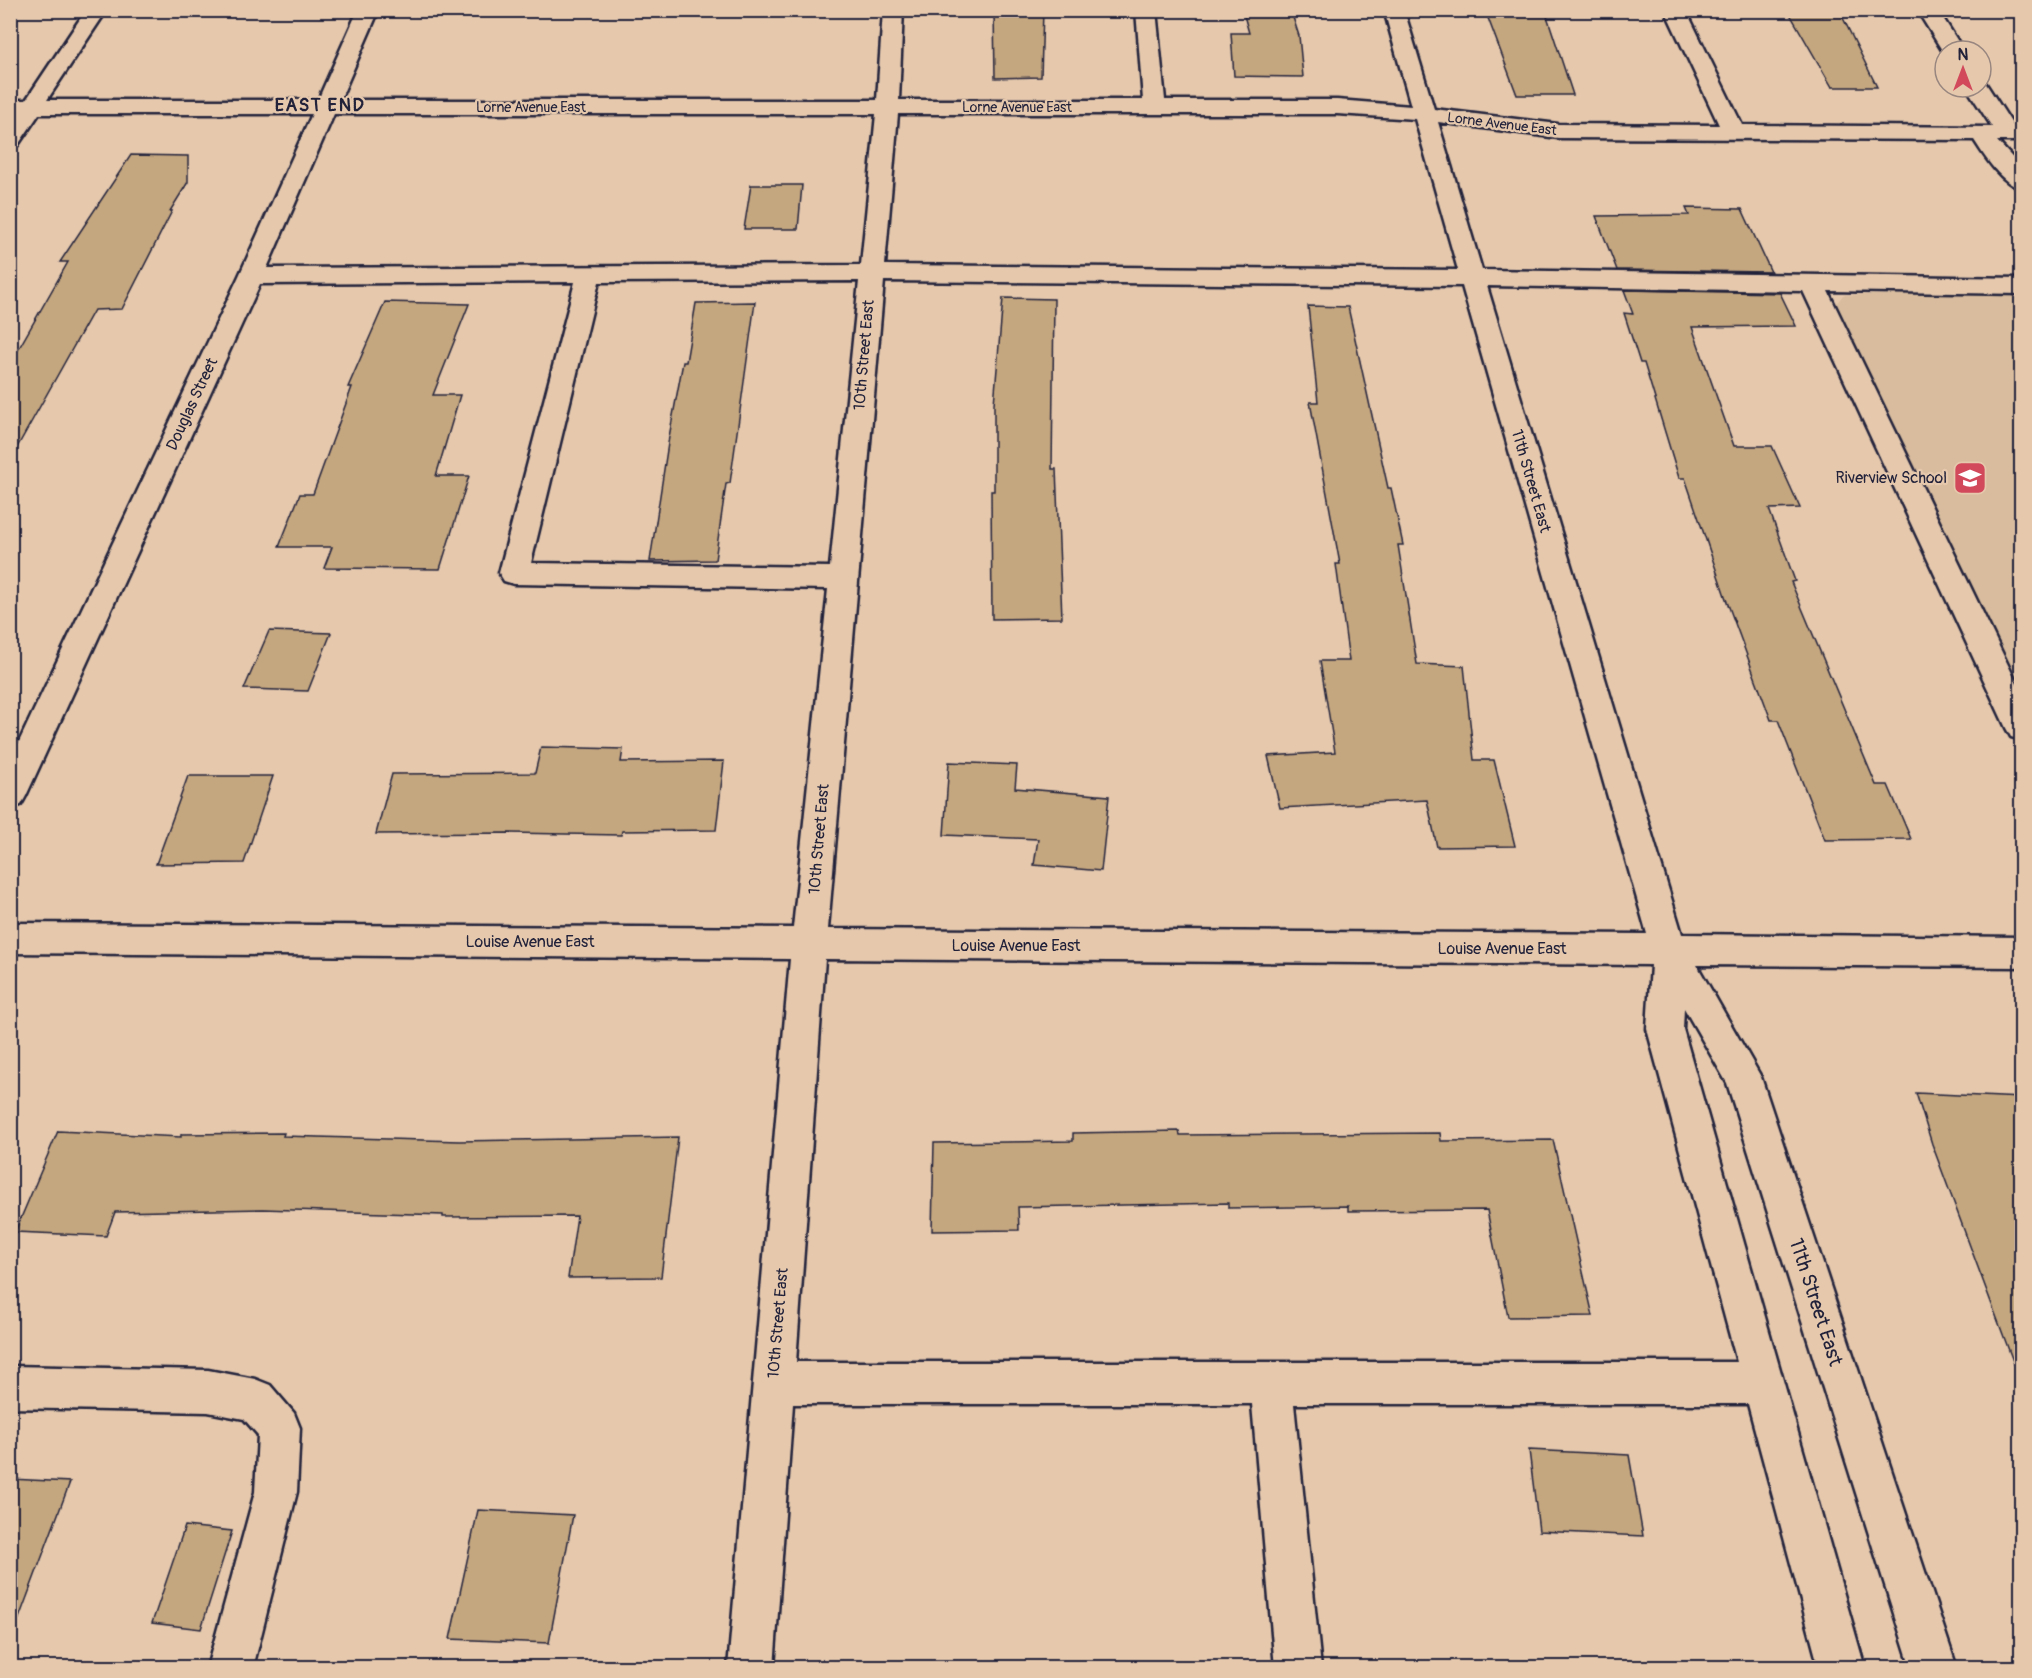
<svg xmlns="http://www.w3.org/2000/svg" width="2032" height="1678" font-family="Pangolin,sans-serif">
	<style>
		.built { fill: #d8bc9d }
		.building { fill: #c5a77f; stroke: #22223b; stroke-width: 1.5 }
		.lines { fill: none; stroke-linecap: round; stroke-linejoin: round }
		.minor-casing { stroke: #22223b; stroke-width: 5 }
		.minor { fill: #e6c9ad; fill-rule: evenodd }
		.labels { text-anchor: middle; dominant-baseline: central; stroke-width: 4.5; stroke-linejoin: round; paint-order: stroke }
		.far-street-label { font-size: 14px; fill: #22223b; stroke: #e6c9ad }
		.street-label { font-size: 16px; fill: #22223b; stroke: #e6c9ad }
		.poi-label { font-size: 16px; fill: #22223b; stroke: #e6c9ad; text-anchor: end }
		.far-district-label { font-size: 18px; font-weight: bold; letter-spacing: 1.5px; fill: #22223b; stroke: #e6c9ad }
		.near-street-label { font-size: 20px; fill: #22223b; stroke: #e6c9ad }
	</style>
	<rect width="100%" height="100%" fill="#e6c9ad"/>
	<filter id="ink" filterUnits="userSpaceOnUse"><feTurbulence type="fractalNoise" baseFrequency=".0167" numOctaves="2"/><feDisplacementMap in="SourceGraphic" scale="12" xChannelSelector="R" yChannelSelector="G"/><feConvolveMatrix kernelMatrix="1 2 1 2 8 2 1 2 1" color-interpolation-filters="sRGB"/></filter>
	<g filter="url(#ink)">
		<polygon class="built" points="1843,295 2021,295 2021,687 1833,308"/>
		<g class="building">
			<polygon points="994,10 1043,10 1041,77 995,78"/>
			<polygon points="1485,10 1545,10 1573,95 1517,95"/>
			<polygon points="1291,11 1299,36 1303,77 1234,76 1231,33 1249,33 1243,12"/>
			<polygon points="1790,14 1841,14 1877,87 1832,87"/>
			<polygon points="131,155 188,156 188,182 170,211 172,211 122,309 94,310 10,460 10,364 68,262 60,262"/>
			<polygon points="751,185 802,185 798,229 744,229"/>
			<polygon points="1686,208 1742,209 1771,272 1617,270 1596,216 1689,215"/>
			<polygon points="1624,290 1780,293 1796,326 1692,327 1734,446 1772,446 1800,508 1769,509 1795,581 1791,582 1876,785 1888,785 1911,839 1825,840 1778,720 1771,720 1726,599 1685,478 1679,478 1644,363 1640,363 1624,313 1633,314"/>
			<polygon points="1003,298 1054,299 1052,469 1056,469 1062,618 992,619 991,491 994,491 994,404"/>
			<polygon points="385,302 469,304 433,395 460,395 436,476 469,476 440,569 324,568 332,547 279,547 300,494 313,494 352,387 348,387"/>
			<polygon points="755,302 730,483 726,484 715,560 650,561 669,437 683,362 686,362 696,303"/>
			<polygon points="1308,306 1348,307 1388,488 1391,488 1403,545 1398,545 1417,664 1464,666 1474,760 1494,760 1515,846 1437,847 1427,800 1280,808 1268,756 1335,752 1320,661 1349,661 1336,564 1340,564 1310,402 1318,402"/>
			<polygon points="269,631 331,633 308,691 244,689"/>
			<polygon points="541,747 623,749 621,762 724,761 716,830 622,831 621,835 510,833 376,834 392,774 535,773"/>
			<polygon points="949,762 1017,765 1015,788 1109,796 1101,871 1034,865 1038,839 944,835"/>
			<polygon points="188,776 273,776 244,863 156,864"/>
			<polygon points="1916,1093 2022,1098 2022,1371 2017,1372 1932,1144"/>
			<polygon points="58,1131 181,1137 181,1134 284,1133 283,1136 459,1141 678,1137 661,1277 568,1278 577,1216 443,1217 443,1215 263,1209 115,1212 106,1236 15,1232"/>
			<polygon points="1179,1131 1180,1135 1440,1133 1441,1141 1553,1140 1593,1316 1508,1317 1487,1210 1348,1211 1348,1206 1228,1208 1228,1203 1018,1207 1019,1230 932,1231 934,1143 1073,1141 1073,1133"/>
			<polygon points="1529,1450 1629,1455 1643,1536 1539,1531"/>
			<polygon points="10,1479 70,1482 15,1629 10,1628"/>
			<polygon points="478,1510 573,1515 549,1643 450,1639"/>
			<polygon points="185,1526 232,1531 201,1629 152,1623"/>
		</g>
		<g class="lines">
			<g class="minor-casing">
				<g id="minor">
					<path d="M86 10H107L47 100H318L358 10H379L340 100H877L883 10H903L899 100H1143L1136 10H1156L1165 100H1337L1411 106 1384 10H1404L1434 109 1558 124 1719 125 1665 10H1686L1742 125 1992 127 1966 87H1981V81L1985 82 2014 127H2022V141H1997L2022 168V189C2002 184 1985 157 1974 140L1558 138 1438 122 1482 270 2022 278V294L1828 291 2022 694V740L2011 737 2006 728 1803 291 1487 286 1682 934 2022 937V967L1697 965 1761 1077 1957 1668H1911L1727 1083 1684 1008 1683 1029 1865 1668H1819L1748 1404H1294L1321 1668H1275L1252 1404H793L774 1668H728L790 959 10 953V923L793 928 828 589 514 584 504 581 499 573 575 282 260 284 26 796 21 805 10 809V761L239 276 312 114H39L18 145 10 147V123L17 114H10V100H26ZM334 114H876L861 265 267 268ZM898 114H1337L1415 119 1458 270 885 265ZM859 281 830 567 531 563 599 282ZM884 281 1462 286 1647 934 828 929ZM825 959 1651 965 1647 1029 1737 1362H796Z"/>
					<polygon points="1917,10 1938,10 1964,51 1945,51 1945,55"/>
					<polygon points="10,1366 208,1370 255,1379 270,1385 294,1413 300,1428 297,1492 253,1668 207,1668 255,1492 258,1435 244,1419 208,1412 10,1408"/>
				</g>
			</g>
			<use href="#minor" class="minor"/>
		</g>
	</g>
	<defs>
		<g id="school-square" transform="scale(1.725)"><rect x="-9" y="-9" width="18" height="18" rx="4" fill="#d1495b" stroke="#e6c9ad"/><path d="M0-5L7-2L0 1L-7-2ZM-4 1L0 2.5L4 1V4Q0 6-4 4Z" fill="#fff"/></g>
	</defs>
	<g fill-rule="evenodd">
		<use href="#school-square" x="1970" y="478"/>
	</g>
	<g class="labels">
		<g class="far-street-label">
			<text x="531" y="107">Lorne Avenue East</text>
			<text x="1017" y="107">Lorne Avenue East</text>
			<text transform="translate(1502 124) rotate(7)">Lorne Avenue East</text>
		</g>
		<g class="street-label">
			<text transform="translate(864 355) rotate(-85)">10th Street East</text>
			<text transform="translate(192 404) rotate(-65)">Douglas Street</text>
			<text transform="translate(1531 481) rotate(74)">11th Street East</text>
			<text transform="translate(819 839) rotate(-85)">10th Street East</text>
			<text x="530" y="942">Louise Avenue East</text>
			<text x="1016" y="946">Louise Avenue East</text>
			<text x="1502" y="949">Louise Avenue East</text>
			<text transform="translate(778 1323) rotate(-85)">10th Street East</text>
		</g>
		<g class="poi-label">
			<text x="1947" y="478">Riverview School</text>
		</g>
		<g class="far-district-label">
			<text x="320" y="105">EAST END</text>
		</g>
		<g class="near-street-label">
			<text transform="translate(1816 1302) rotate(72)">11th Street East</text>
		</g>
	</g>
	<rect width="2032" height="1678" fill="none" stroke="#e6c9ad" stroke-width="36"/>
	<rect x="18" y="18" width="1996" height="1642" fill="none" stroke="#22223b" stroke-width="2" filter="url(#ink)"/>
	<g transform="translate(1963 69)"><circle r="28" fill="#e6c9ad" stroke="#98867f" stroke-width="1.5"/>
	<path d="M0-4.5L10 22L0 15L-10 22Z" fill="#d1495b"/>
	<text y="-9" font-size="16" font-weight="bold" text-anchor="middle" fill="#22223b">N</text>
	</g>
</svg>
